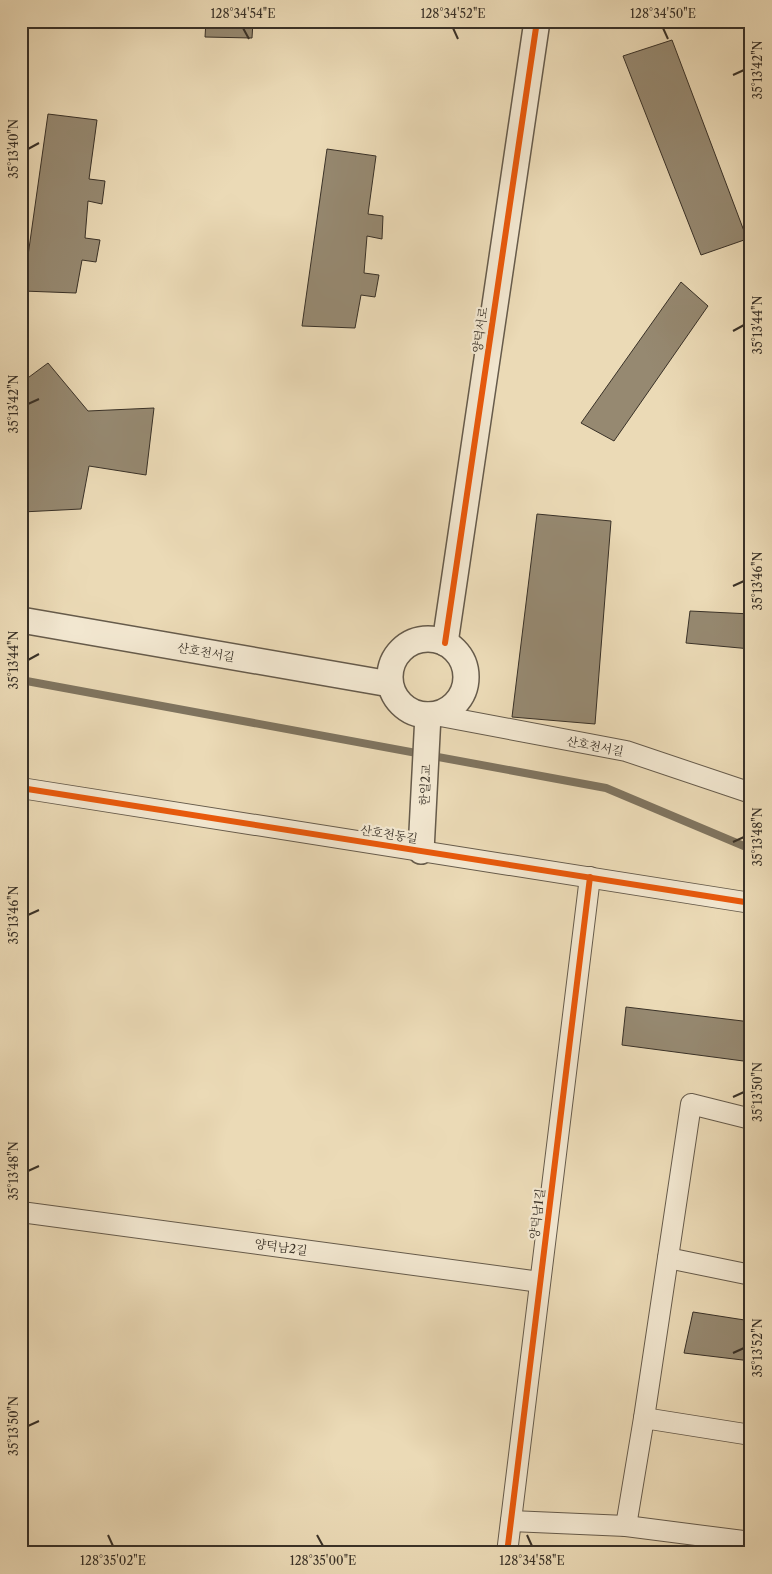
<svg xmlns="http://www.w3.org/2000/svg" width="772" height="1574" font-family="'Libre Caslon Text','Noto Serif KR',serif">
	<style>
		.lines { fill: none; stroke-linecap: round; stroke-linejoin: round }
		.stream { stroke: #7f745f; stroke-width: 8 }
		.building { fill: #968971; stroke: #393127 }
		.minor-casing { stroke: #665b4b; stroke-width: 22 }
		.tertiary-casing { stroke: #665b4b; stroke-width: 28 }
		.minor { stroke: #f2e7d0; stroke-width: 20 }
		.tertiary { stroke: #f2e7d0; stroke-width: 25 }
		.cycleway-casing { stroke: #f2e7d0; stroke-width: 9 }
		.cycleway { stroke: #e8590c; stroke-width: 6 }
		.ticks { fill: none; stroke: #393127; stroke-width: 2 }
		.labels { text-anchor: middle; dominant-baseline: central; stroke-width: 4.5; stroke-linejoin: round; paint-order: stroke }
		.street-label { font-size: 12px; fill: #393127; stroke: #f2e7d0 }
		.neatline { fill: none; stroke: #393127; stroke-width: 2 }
		.ticks-label { font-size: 12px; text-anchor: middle; fill: #393127 }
	</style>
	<rect width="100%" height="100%" fill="#ebdab6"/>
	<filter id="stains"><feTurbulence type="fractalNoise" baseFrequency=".004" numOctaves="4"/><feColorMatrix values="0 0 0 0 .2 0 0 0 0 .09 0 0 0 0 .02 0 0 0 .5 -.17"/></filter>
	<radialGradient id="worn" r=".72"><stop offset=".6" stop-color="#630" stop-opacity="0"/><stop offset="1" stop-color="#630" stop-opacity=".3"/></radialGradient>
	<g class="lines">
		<polyline class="stream" points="21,680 606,788 751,849"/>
	</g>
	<g class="building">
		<polygon points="206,21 253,21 252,38 205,37"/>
		<polygon points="672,40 747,239 701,255 623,56"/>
		<polygon points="48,114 97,120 89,179 105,181 102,204 88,201 85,238 100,240 96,262 82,260 76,293 23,291"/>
		<polygon points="327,149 376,156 368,214 383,216 382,239 367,236 364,273 379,275 375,297 361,295 355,328 302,326"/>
		<polygon points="681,282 708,306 614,441 581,423"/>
		<polygon points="48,363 88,411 154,408 146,475 89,466 81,509 22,512 21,383"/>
		<polygon points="537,514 611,521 595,724 512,717"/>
		<polygon points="690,611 751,614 751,649 686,643"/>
		<polygon points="626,1007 751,1022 751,1062 622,1045"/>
		<polygon points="693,1312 751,1321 751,1361 684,1353"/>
	</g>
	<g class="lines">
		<g class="minor-casing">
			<g id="minor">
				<polyline points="435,715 626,751 751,793"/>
				<polyline points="21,788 751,903"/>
				<polyline points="21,1212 540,1282"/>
				<polyline points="668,1258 751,1275"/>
				<polyline points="644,1418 691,1104 751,1119"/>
				<polyline points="511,1521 626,1526 751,1542"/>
				<polyline points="626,1526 644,1418 751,1435"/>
				<polyline points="507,1553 590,877"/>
			</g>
		</g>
		<g class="tertiary-casing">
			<g id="tertiary">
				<polyline points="21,620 390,684"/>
				<circle cx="428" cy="677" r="38"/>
				<polyline points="445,643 537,21"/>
				<polyline points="421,851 428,715"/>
			</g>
		</g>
		<use href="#minor" class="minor"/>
		<use href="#tertiary" class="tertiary"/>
		<g class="cycleway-casing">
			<g id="cycleway">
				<polyline points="445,643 537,21"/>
				<polyline points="21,788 751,903"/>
				<polyline points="507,1553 590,877"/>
			</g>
		</g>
		<use href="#cycleway" class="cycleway"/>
	</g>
	<path class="ticks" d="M243 28 249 39M453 28 458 39M663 28 668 39M733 75 744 70M28 149 39 143M733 331 744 325M28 404 39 399M733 586 744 581M28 660 39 654M733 842 744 837M28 915 39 910M733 1097 744 1092M28 1171 39 1166M733 1353 744 1348M28 1426 39 1421M108 1535 113 1546M317 1535 323 1546M527 1535 532 1546"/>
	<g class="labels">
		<g class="street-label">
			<text transform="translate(480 330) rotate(-82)">양덕서로</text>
			<text transform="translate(206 652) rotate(10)">산호천서길</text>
			<text transform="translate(595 746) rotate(11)">산호천서길</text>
			<text transform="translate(425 785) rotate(-87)">한일2교</text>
			<text transform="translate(389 834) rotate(9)">산호천동길</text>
			<text transform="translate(537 1214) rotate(-83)">양덕남1길</text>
			<text transform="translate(281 1247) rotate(8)">양덕남2길</text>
		</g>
	</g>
	<rect width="772" height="1574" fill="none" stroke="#ebdab6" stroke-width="55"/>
	<rect x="28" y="28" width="716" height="1518" class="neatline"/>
	<g class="ticks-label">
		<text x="243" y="18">128°34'54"E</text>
		<text x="453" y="18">128°34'52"E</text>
		<text x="663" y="18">128°34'50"E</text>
		<text transform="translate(758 70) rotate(-90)" y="4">35°13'42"N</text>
		<text transform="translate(14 149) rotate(-90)" y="4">35°13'40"N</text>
		<text transform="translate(758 325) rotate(-90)" y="4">35°13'44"N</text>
		<text transform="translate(14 404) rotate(-90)" y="4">35°13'42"N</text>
		<text transform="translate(758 581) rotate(-90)" y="4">35°13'46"N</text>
		<text transform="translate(14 660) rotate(-90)" y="4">35°13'44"N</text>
		<text transform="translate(758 837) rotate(-90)" y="4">35°13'48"N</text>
		<text transform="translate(14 915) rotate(-90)" y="4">35°13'46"N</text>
		<text transform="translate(758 1092) rotate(-90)" y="4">35°13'50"N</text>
		<text transform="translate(14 1171) rotate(-90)" y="4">35°13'48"N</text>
		<text transform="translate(758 1348) rotate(-90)" y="4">35°13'52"N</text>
		<text transform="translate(14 1426) rotate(-90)" y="4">35°13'50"N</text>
		<text x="113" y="1565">128°35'02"E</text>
		<text x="323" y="1565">128°35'00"E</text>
		<text x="532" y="1565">128°34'58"E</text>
	</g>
	<rect width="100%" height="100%" filter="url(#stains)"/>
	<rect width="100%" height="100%" fill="url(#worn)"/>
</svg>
